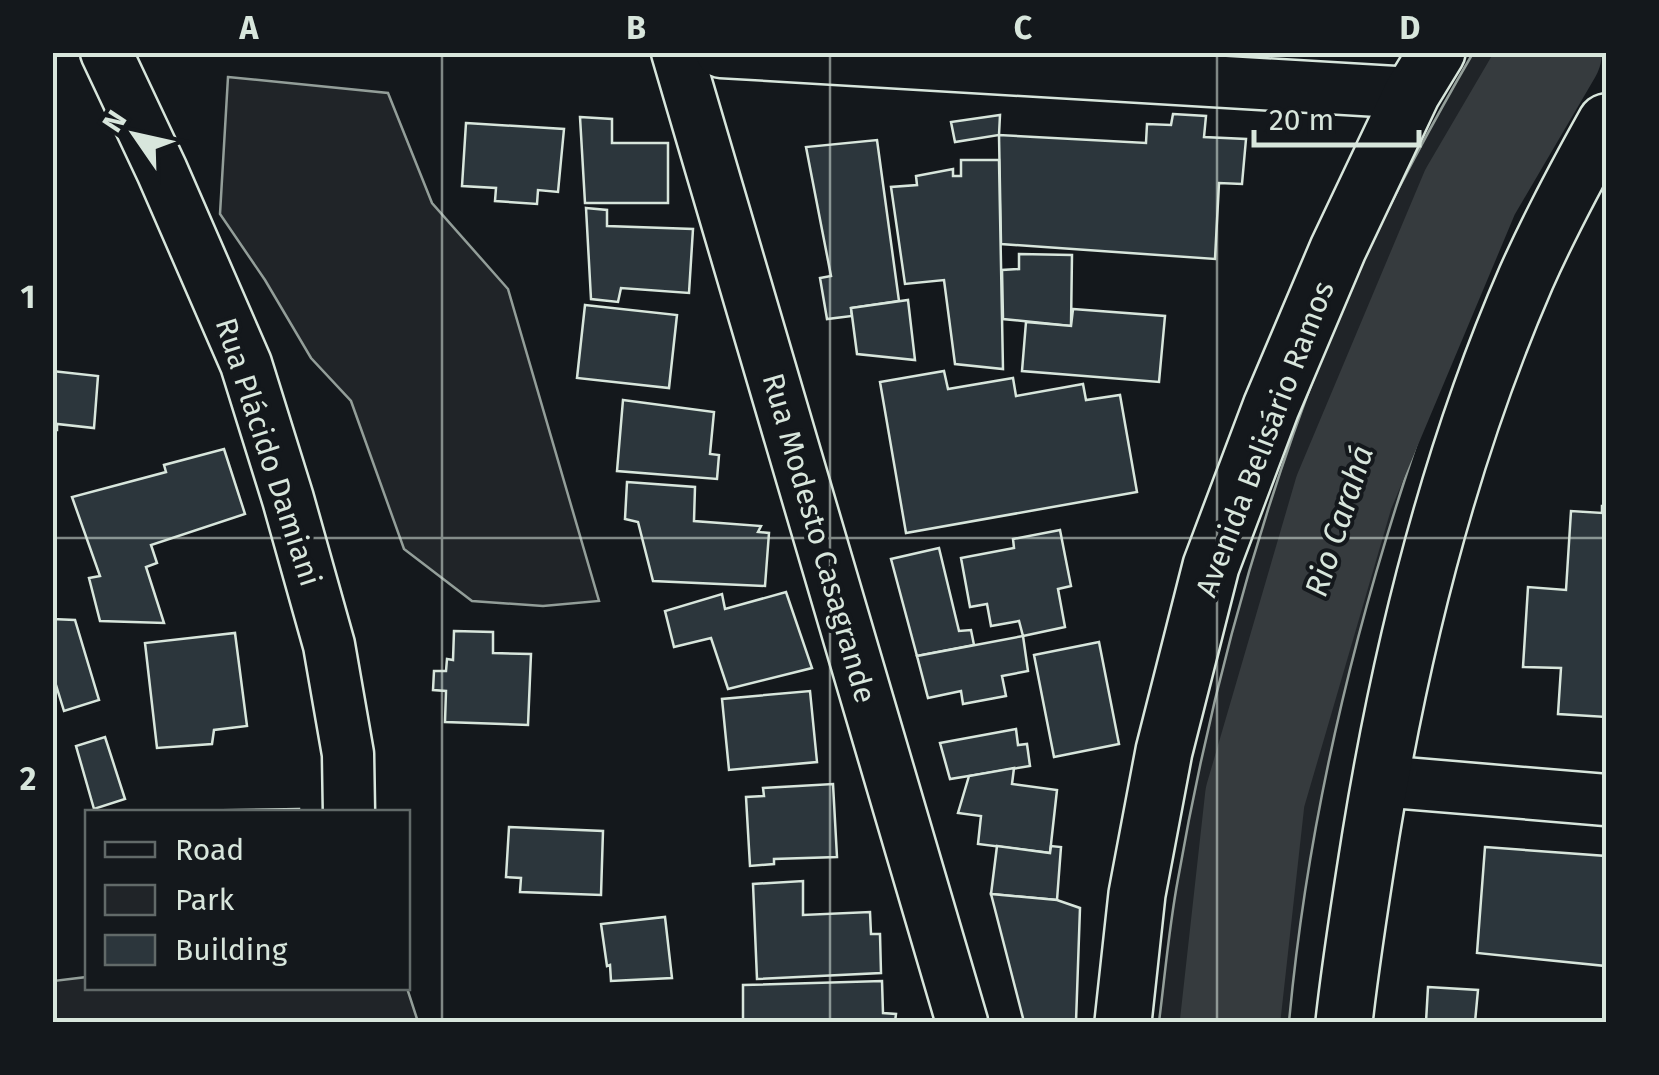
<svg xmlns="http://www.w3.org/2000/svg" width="1659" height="1075" font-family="'Fira Sans',sans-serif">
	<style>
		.green { fill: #202428; stroke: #939e99; stroke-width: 2.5 }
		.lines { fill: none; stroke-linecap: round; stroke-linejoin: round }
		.river { stroke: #363b3e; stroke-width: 100 }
		.building { fill: #2c363c; stroke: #d8e6dc; stroke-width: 2.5 }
		.street-casing { stroke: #d8e6dc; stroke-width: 55 }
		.primary-casing { stroke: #d8e6dc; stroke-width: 60 }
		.street { stroke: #14181c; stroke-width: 50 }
		.primary { stroke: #14181c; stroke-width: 55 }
		.grid { fill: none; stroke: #d8e6dc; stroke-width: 2.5; stroke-opacity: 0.55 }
		.labels { text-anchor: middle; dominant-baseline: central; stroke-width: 8; stroke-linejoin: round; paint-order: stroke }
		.street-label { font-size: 30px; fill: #d8e6dc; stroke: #14181c }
		.water-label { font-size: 32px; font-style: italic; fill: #d8e6dc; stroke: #14181c }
		.neatline { fill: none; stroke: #d8e6dc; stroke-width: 4 }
		.grid-label { font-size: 32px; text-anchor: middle; font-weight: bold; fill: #d8e6dc }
	</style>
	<rect width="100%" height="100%" fill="#14181c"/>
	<g class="green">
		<path d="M1473 53H1595C1552 130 1510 208 1475 290 1448 352 1425 417 1404 482 1347 657 1306 838 1289 1022H1159C1165 975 1169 927 1178 879 1209 701 1256 527 1321 359 1362 253 1416 151 1473 53Z"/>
		<polygon points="228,77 388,93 432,203 508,289 599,601 543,606 472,601 404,549 351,401 311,358 265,280 220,214"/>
		<polygon points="87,977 88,988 407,988 418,1022 53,1022 53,981"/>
	</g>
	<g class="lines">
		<polyline class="river" points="1230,1022 1255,797 1344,492 1470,192 1552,52"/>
	</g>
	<g class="building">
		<polygon points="1173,114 1206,116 1204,137 1246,139 1242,184 1219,183 1215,259 1001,244 999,135 1146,143 1147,124 1171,125"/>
		<polygon points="1000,115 999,135 955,142 951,122"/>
		<polygon points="580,117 612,119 612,143 668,143 668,203 585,203"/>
		<polygon points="466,123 564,129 558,192 538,190 537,204 495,201 496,188 462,186"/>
		<polygon points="877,140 899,301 851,308 852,316 827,319 820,278 831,276 806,147"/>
		<polygon points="961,160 999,160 1003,369 955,364 944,280 905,284 891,187 917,185 916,176 953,169 953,176 961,176"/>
		<polygon points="586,208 607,210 607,226 693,229 689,293 621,288 618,302 591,299"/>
		<polygon points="1019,254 1072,255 1071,326 1003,319 1002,270 1019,269"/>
		<polygon points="908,300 915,360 857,354 851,308"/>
		<polygon points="585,305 677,315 669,388 577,378"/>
		<polygon points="1073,309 1165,316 1159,382 1022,371 1026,322 1071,326"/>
		<polygon points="52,371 98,376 94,428 57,424 57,430 52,430"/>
		<polygon points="944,371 948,389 1013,378 1016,396 1083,384 1086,400 1120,395 1137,492 906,533 880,382"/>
		<polygon points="623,400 714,412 710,454 719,455 717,479 617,471"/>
		<polygon points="224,449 245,514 151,545 157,563 146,567 164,623 100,621 89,578 100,576 72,497 166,472 164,465"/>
		<polygon points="627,482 695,487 694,521 761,526 758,532 769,533 765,586 653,581 638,522 625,519"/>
		<polygon points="1602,506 1606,506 1606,717 1558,714 1561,668 1523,667 1528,587 1566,590 1571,511 1602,513"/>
		<polygon points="1060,530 1071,586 1058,589 1065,627 1023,636 1019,621 991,626 987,604 970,607 961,558 1014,548 1013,539"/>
		<polygon points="939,548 959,631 971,630 974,645 917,656 891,559"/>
		<polygon points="786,592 812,668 728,689 711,638 674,647 665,611 722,594 725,609"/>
		<polygon points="52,619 75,620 99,700 64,711 52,672"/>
		<polygon points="454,631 493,632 493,653 531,654 528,725 445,722 446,691 433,690 434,671 446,671 447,659 453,660"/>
		<polygon points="235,633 247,726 214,730 212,744 157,748 145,643"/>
		<polygon points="1023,636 1028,671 1002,676 1006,696 963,704 961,691 928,698 917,656"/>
		<polygon points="1099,642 1119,744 1054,757 1034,655"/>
		<polygon points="810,691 817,762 729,770 722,699"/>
		<polygon points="1016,729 1018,745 1027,744 1030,766 950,779 940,743"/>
		<polygon points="105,737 125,799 94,809 76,746"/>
		<polygon points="1014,768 1012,784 1057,790 1050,853 978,844 981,816 958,813 969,776"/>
		<polygon points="833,784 837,857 774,859 774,864 750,866 746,797 764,796 763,788"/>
		<polygon points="299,809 299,812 173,812 173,811"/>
		<polygon points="509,827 603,831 601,895 520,892 521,878 506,877"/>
		<polygon points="997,846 1050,853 1051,846 1061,847 1057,900 991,894"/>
		<polygon points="1485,847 1606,856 1606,966 1477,953"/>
		<polygon points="803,881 803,915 870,912 871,934 880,934 881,973 757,979 753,884"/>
		<polygon points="991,894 1057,900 1080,908 1076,1022 1024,1022"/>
		<polygon points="665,917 672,978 611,981 610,965 607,966 601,924"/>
		<polygon points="882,981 883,1013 896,1014 895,1022 743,1022 743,985"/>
		<polygon points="1428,987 1478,990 1475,1022 1426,1022"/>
	</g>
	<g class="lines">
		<g class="street-casing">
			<g id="street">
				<polyline points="106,52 162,171 246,364 288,499 329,645 348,754 349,812"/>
				<polyline points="677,52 962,1022"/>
				<polyline points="721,52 1412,93"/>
				<polyline points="1380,781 1606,800"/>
			</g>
		</g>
		<g class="primary-casing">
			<g id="primary">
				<polyline points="1123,1022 1137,894 1164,751 1211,566 1271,407 1338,249 1412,93 1437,52"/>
				<path d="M1344 1022C1351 959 1361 897 1371 834 1402 644 1449 455 1526 278 1550 224 1578 172 1606 122"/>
			</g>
		</g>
		<use href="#street" class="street"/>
		<use href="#primary" class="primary"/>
	</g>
	<path class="grid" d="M442 52V1022M830 52V1022M1217 52V1022M52 538H1606"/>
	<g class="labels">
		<g class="street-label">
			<text transform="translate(1265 439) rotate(-69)">Avenida Belisário Ramos</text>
			<text transform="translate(268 452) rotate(72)">Rua Plácido Damiani</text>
			<text transform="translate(819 538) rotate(74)">Rua Modesto Casagrande</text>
		</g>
		<g class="water-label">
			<text transform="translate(1339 521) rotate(-72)">Rio Carahá</text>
		</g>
	</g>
	<rect width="1659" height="1075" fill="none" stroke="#14181c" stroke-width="110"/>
	<rect x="85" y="810" width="325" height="180" fill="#14181c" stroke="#626a69" stroke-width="2.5"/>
	<rect x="105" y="842" width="50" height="15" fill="#14181c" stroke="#626a69" stroke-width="2.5"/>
	<text x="175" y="860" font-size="30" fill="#d8e6dc">Road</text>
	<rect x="105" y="885" width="50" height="30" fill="#202428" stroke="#626a69" stroke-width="2.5"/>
	<text x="175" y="910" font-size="30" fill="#d8e6dc">Park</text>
	<rect x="105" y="935" width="50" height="30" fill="#2c363c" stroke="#626a69" stroke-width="2.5"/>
	<text x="175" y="960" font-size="30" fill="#d8e6dc">Building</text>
	<g transform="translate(135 135) rotate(304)" stroke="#14181c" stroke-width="8" paint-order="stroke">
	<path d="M0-8L18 38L0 25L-18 38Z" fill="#d8e6dc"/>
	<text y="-15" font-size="28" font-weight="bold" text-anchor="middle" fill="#d8e6dc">N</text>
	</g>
	<path d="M1254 130v15h165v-15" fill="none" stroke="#d8e6dc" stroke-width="5"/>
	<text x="1269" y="130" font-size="30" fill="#d8e6dc" stroke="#14181c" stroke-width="8" paint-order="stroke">20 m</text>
	<rect x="55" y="55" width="1549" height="965" class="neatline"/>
	<g class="grid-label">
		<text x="249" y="39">A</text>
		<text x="636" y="39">B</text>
		<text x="1023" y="39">C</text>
		<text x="1410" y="39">D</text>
		<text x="28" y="308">1</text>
		<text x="28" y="790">2</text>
	</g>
</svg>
